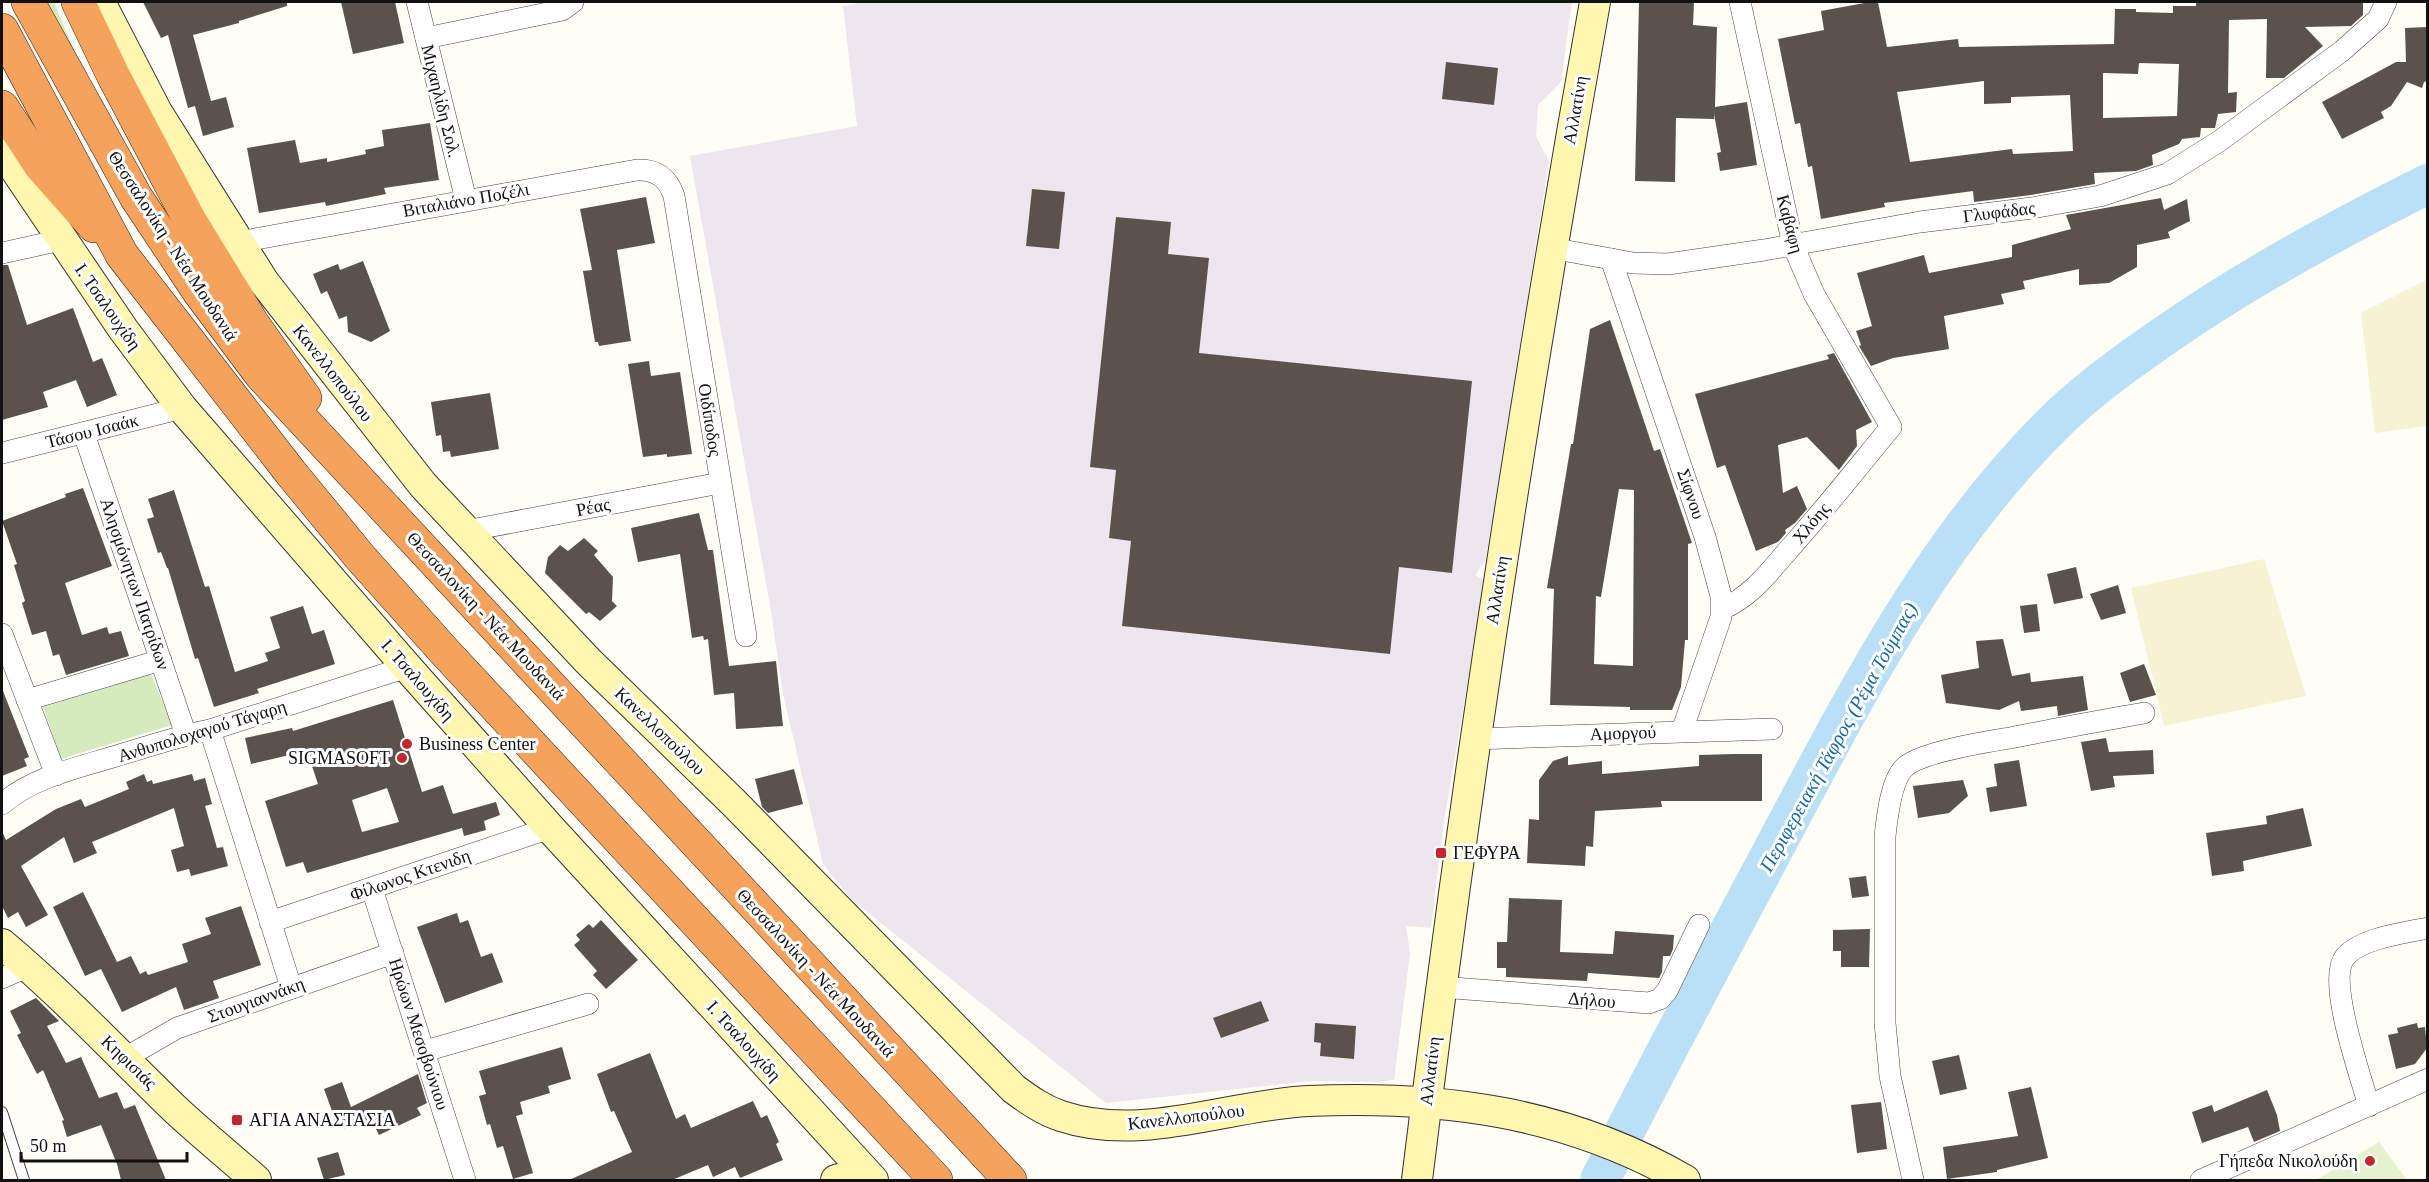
<svg xmlns="http://www.w3.org/2000/svg" width="2429" height="1182" font-family="Georgia,serif">
	<style>
		.industrial { fill: #eee6ef }
		.farmland { fill: #f6f3d4 }
		.green { fill: #d5ebbd }
		.pitch { fill: #e6f2cf }
		.lines { fill: none; stroke-linecap: round; stroke-linejoin: round }
		.river { stroke: #b9e0f7; stroke-width: 40 }
		.building { fill: #5a524d; fill-rule: evenodd }
		.lane-casing { stroke: #444; stroke-width: 12 }
		.street-casing { stroke: #444; stroke-width: 22 }
		.secondary-casing { stroke: #333; stroke-width: 32 }
		.highway-casing { stroke: #222; stroke-width: 34 }
		.lane { stroke: #fff; stroke-width: 10 }
		.street { stroke: #fff; stroke-width: 21 }
		.secondary { stroke: #fff6b0; stroke-width: 30 }
		.highway { stroke: #f5a25d; stroke-width: 33 }
		.poi-dot { fill: #c4262e; stroke: #fff; stroke-width: 2 }
		.labels { text-anchor: middle; dominant-baseline: central; stroke-width: 6; stroke-linejoin: round; paint-order: stroke }
		.street-label { font-size: 18px; fill: #111; stroke: #fff }
		.poi-label { font-size: 18px; fill: #111; stroke: #fff; text-anchor: start }
		.water-label { font-size: 20px; font-style: italic; fill: #1768a6; stroke: #fff }
	</style>
	<rect width="100%" height="100%" fill="#fffdf5"/>
	<polygon class="industrial" points="856,2 1572,2 1561,82 1538,105 1536,136 1549,162 1486,559 1475,575 1485,581 1444,821 1431,928 1406,926 1410,953 1394,1080 1378,1082 1311,1081 1106,1103 851,899 823,864 782,690 772,617 690,156 857,126 843,6 856,4"/>
	<g class="farmland">
		<polygon points="2427,280 2427,426 2375,433 2361,313"/>
		<polygon points="2264,559 2306,696 2164,726 2131,588"/>
	</g>
	<g class="green">
		<polygon points="43,2 54,2 75,53 73,55"/>
		<polygon points="151,674 172,725 61,759 43,707"/>
	</g>
	<polygon class="pitch" points="2379,1142 2407,1180 2316,1180"/>
	<g class="lines">
		<path class="river" d="M1600 1180C1658 1065 1719 951 1780 837 1859 688 1938 534 2061 416 2094 385 2131 359 2167 334 2249 277 2338 229 2428 184"/>
	</g>
	<g class="building">
		<polygon points="143,2 287,2 287,6 239,21 239,23 193,35 211,101 226,97 234,127 203,136 195,106 188,108 168,35 161,38"/>
		<polygon points="341,2 395,2 404,43 353,54"/>
		<polygon points="1639,2 1694,2 1693,25 1717,27 1715,107 1747,102 1757,165 1720,171 1717,153 1721,152 1714,114 1714,119 1676,118 1675,182 1635,181"/>
		<path d="M1870 2H1878L1887 47 1958 39 1959 47 2114 44 2115 9H2136V12L2173 13V6H2196V2H2363V15L2351 26 2305 27 2323 46 2284 78H2266L2267 19 2229 20 2228 93 2237 92 2236 112 2218 114 2215 128H2201L2200 137 2182 139 2179 144 2152 155 2153 165 2136 171 2094 173 2095 184 2031 195 1974 202 1973 191 1884 203 1885 207 1821 219 1812 166 1808 167 1800 123 1795 124 1778 39 1824 30 1821 11ZM2139 63 2179 64 2177 116 2103 118V73L2138 74ZM1984 81V104L2011 103V97L2070 95 2073 151 2013 154 2012 149 1910 162 1897 92Z"/>
		<polygon points="2427,27 2427,81 2424,82 2422,88 2407,82 2391,106 2381,112 2384,118 2342,139 2322,102 2396,62 2406,62 2405,28"/>
		<polygon points="1446,62 1498,68 1494,105 1442,99"/>
		<polygon points="430,123 439,180 384,188 386,194 326,206 325,202 259,213 247,148 295,140 300,163 327,158 327,162 366,154 365,150 384,146 382,130"/>
		<polygon points="1032,189 1065,192 1059,249 1026,246"/>
		<polygon points="646,197 655,243 617,250 631,341 599,346 598,342 595,342 583,271 592,270 580,209"/>
		<polygon points="2161,198 2164,210 2187,199 2190,221 2168,232 2170,238 2137,245 2137,267 2109,283 2079,285 2079,269 2023,281 2025,289 2001,294 2004,304 1944,316 1949,349 1893,358 1871,366 1859,346 1861,345 1856,331 1872,326 1857,273 1924,255 1929,273 2012,257 2012,245 2071,229 2066,215"/>
		<polygon points="1116,217 1171,222 1168,254 1209,258 1199,353 1472,381 1452,573 1399,567 1390,654 1122,626 1131,541 1109,538 1116,470 1090,467"/>
		<polygon points="363,261 390,331 371,342 348,332 347,316 339,319 327,291 321,294 313,274 338,264 340,270"/>
		<polygon points="2,265 8,265 27,325 73,308 93,362 102,358 117,395 87,407 76,380 43,392 48,407 2,420"/>
		<path d="M1610 320 1654 451 1660 449 1692 543 1688 544V640H1685L1681 687 1672 710H1630V707L1550 705 1554 589 1547 588 1571 444H1573L1590 329ZM1619 489 1634 490 1633 666 1594 664 1596 596 1601 597Z"/>
		<polygon points="1834,353 1872,422 1856,430 1857,446 1839,470 1807,437 1778,445 1783,493 1797,486 1807,509 1795,523 1785,530 1786,533 1778,542 1756,551 1725,465 1717,468 1695,394 1829,359 1827,355"/>
		<polygon points="649,361 651,376 680,372 692,454 667,457 667,454 643,457 628,364"/>
		<polygon points="490,393 499,449 451,457 450,451 443,452 441,435 436,436 431,402"/>
		<polygon points="83,488 112,566 65,583 82,635 107,627 109,634 121,631 129,656 66,675 59,654 53,656 46,631 32,635 22,603 25,601 14,565 17,564 2,521 66,497 65,494"/>
		<polygon points="174,490 205,587 209,586 235,672 268,661 265,653 280,648 270,617 303,606 312,634 324,630 335,664 257,689 259,693 214,707 198,658 195,659 168,568 167,568 161,552 158,553 147,519 154,517 148,499"/>
		<polygon points="699,513 708,550 713,550 729,666 776,661 783,726 736,729 734,693 714,695 708,639 704,640 703,636 692,638 680,554 638,562 631,528"/>
		<polygon points="584,538 598,551 594,555 613,577 612,601 617,606 600,621 589,612 586,614 545,573 548,557 560,545 568,551"/>
		<polygon points="2076,567 2083,598 2054,604 2047,574"/>
		<polygon points="2118,585 2126,613 2101,620 2090,594"/>
		<polygon points="2037,604 2040,631 2024,633 2020,606"/>
		<polygon points="2003,639 2012,676 2030,673 2031,682 2083,676 2088,710 2058,716 2057,706 2021,711 2019,701 1999,710 1946,703 1941,675 1979,668 1976,641"/>
		<polygon points="2144,664 2156,695 2130,702 2120,673"/>
		<polygon points="3,691 29,757 24,759 27,766 2,776"/>
		<path d="M393 700 422 792 443 785 453 814 496 802 500 815 484 821 486 830 464 836 462 828 307 873 303 862 286 867 265 801 318 784 307 751 251 764 245 738 292 728 293 731ZM387 788 399 822 362 832 352 800Z"/>
		<polygon points="2106,738 2109,752 2153,750 2154,774 2113,776 2115,787 2091,791 2081,742"/>
		<polygon points="1734,754 1762,754 1762,801 1661,801 1662,807 1595,811 1593,847 1586,846 1585,866 1527,863 1529,819 1539,820 1539,780 1553,761 1568,756 1568,765 1602,761 1602,774 1699,766 1699,755"/>
		<polygon points="2019,760 2027,806 1990,812 1986,788 1997,786 1994,764"/>
		<polygon points="794,769 803,804 768,813 762,807 755,779"/>
		<polygon points="144,774 147,782 152,780 153,784 192,774 194,781 205,778 212,804 205,806 217,848 223,847 228,866 191,876 189,869 177,872 171,850 184,846 174,808 92,842 97,853 74,863 64,837 21,866 48,915 26,927 18,912 8,918 2,906 2,831 6,840 56,809 81,799 85,807 129,789 126,782"/>
		<polygon points="1963,780 1968,796 1949,813 1918,818 1913,786"/>
		<polygon points="2303,808 2312,846 2243,861 2244,871 2212,876 2206,833 2267,824 2266,816"/>
		<polygon points="1866,876 1869,896 1852,898 1849,878"/>
		<polygon points="83,892 117,962 131,956 140,974 146,971 148,975 188,962 182,944 211,934 205,918 241,906 261,965 213,981 219,998 184,1010 176,987 122,1012 101,969 85,976 53,907"/>
		<polygon points="1509,898 1562,900 1560,952 1613,954 1615,931 1674,935 1673,949 1670,956 1663,956 1662,972 1659,978 1588,973 1587,981 1506,977 1506,968 1497,968 1497,942 1507,942"/>
		<polygon points="457,913 460,923 468,920 481,957 492,953 503,982 445,1003 417,927"/>
		<polygon points="601,920 638,960 606,989 593,975 597,971 574,945 580,940 576,935 589,924 593,928"/>
		<polygon points="1870,929 1869,967 1841,967 1841,951 1833,951 1833,930"/>
		<polygon points="36,998 59,1021 47,1026 66,1063 81,1057 99,1098 117,1092 124,1109 135,1105 166,1180 121,1180 117,1164 101,1125 67,1137 62,1121 64,1120 43,1070 37,1074 17,1035 21,1033 10,1011"/>
		<polygon points="1261,1001 1269,1021 1221,1038 1213,1018"/>
		<polygon points="1315,1023 1356,1026 1354,1059 1320,1056 1321,1043 1314,1042"/>
		<polygon points="2417,1023 2418,1028 2425,1027 2427,1048 2415,1064 2396,1069 2388,1035 2398,1033 2397,1028"/>
		<polygon points="562,1047 571,1079 548,1086 550,1093 520,1102 523,1114 516,1116 533,1173 513,1179 503,1146 497,1148 490,1124 487,1125 479,1096 486,1094 479,1071"/>
		<polygon points="650,1053 676,1119 685,1114 691,1128 753,1101 761,1118 767,1115 779,1142 776,1144 783,1160 740,1178 735,1167 713,1177 708,1165 672,1180 569,1180 632,1152 614,1111 611,1112 597,1074"/>
		<polygon points="1959,1055 1967,1089 1940,1095 1932,1061"/>
		<polygon points="418,1074 427,1103 417,1108 421,1115 379,1135 373,1123 343,1129 340,1113 345,1110 333,1114 324,1089 342,1082 351,1107"/>
		<polygon points="2031,1087 2048,1158 1997,1170 1997,1172 1947,1179 1943,1147 2018,1136 2008,1092"/>
		<polygon points="2267,1090 2277,1115 2280,1131 2254,1142 2248,1127 2202,1143 2192,1112 2212,1105 2214,1112"/>
		<polygon points="1881,1102 1887,1149 1857,1153 1851,1105"/>
		<polygon points="338,1152 345,1175 324,1180 317,1158"/>
	</g>
	<g class="lines">
		<g class="lane-casing">
			<polyline id="lane" points="2,1112 24,1180"/>
		</g>
		<g class="street-casing">
			<g id="street">
				<polyline points="417,2 466,200"/>
				<polyline points="426,38 562,10 573,2"/>
				<path d="M239 242 637 170C656 169 668 178 674 196L746 636"/>
				<polyline points="1551,248 1633,263 1668,264 1764,250 1920,222 2032,208 2100,196 2167,174 2218,142 2342,51 2378,19 2386,2"/>
				<polyline points="2,253 61,240"/>
				<polyline points="1611,259 1705,537 1721,596 1721,617 1682,731"/>
				<polyline points="84,434 186,735"/>
				<polyline points="2,453 182,408"/>
				<polyline points="466,531 720,483"/>
				<path d="M1722 609C1751 597 1770 571 1790 548 1825 509 1858 467 1891 427L1814 294 1793 245 1740 2"/>
				<polyline points="2,634 56,775"/>
				<polyline points="27,700 161,660"/>
				<polyline points="210,730 291,987"/>
				<polyline points="1474,739 1772,729"/>
				<path d="M2 804C33 777 77 768 116 756 147 747 178 736 210 730L407 667"/>
				<polyline points="372,889 465,1180"/>
				<polyline points="270,922 550,828"/>
				<polyline points="2,978 29,966"/>
				<polyline points="1440,987 1649,1003 1660,999 1667,991 1699,925"/>
				<polyline points="425,1051 588,1004"/>
				<polyline points="125,1058 177,1028 393,953"/>
				<path d="M2369 1106C2361 1077 2326 980 2345 957 2361 938 2404 933 2428 928"/>
				<path d="M1913 1180 1890 1076 1885 1023V836C1887 818 1891 779 1905 767 1921 752 1986 742 2010 738 2055 729 2100 721 2144 713"/>
				<polyline points="2201,1180 2428,1079"/>
			</g>
		</g>
		<g class="secondary-casing">
			<g id="secondary">
				<path d="M100 2 157 112 264 282 423 485 588 661 734 803 1014 1089C1029 1100 1043 1110 1061 1116 1142 1143 1227 1105 1308 1101 1442 1095 1567 1112 1685 1180"/>
				<polyline points="2,150 123,329 182,408 407,667 550,828 873,1180"/>
				<path d="M2 944C64 996 119 1055 177 1111 203 1135 230 1157 256 1180"/>
				<polyline points="836,1180 864,1171"/>
				<path d="M1417 1180C1465 786 1525 393 1595 2"/>
			</g>
		</g>
		<g class="highway-casing">
			<g id="highway">
				<polyline points="28,2 136,197 199,292 261,375 1010,1180"/>
				<polyline points="78,2 113,75 189,219 253,324 305,398"/>
				<polyline points="2,30 122,255 291,473 360,557 444,651 936,1180"/>
				<polyline points="2,107 40,165 94,226"/>
			</g>
		</g>
		<use href="#lane" class="lane"/>
		<use href="#street" class="street"/>
		<use href="#secondary" class="secondary"/>
		<use href="#highway" class="highway"/>
	</g>
	<g class="poi-dot">
		<circle cx="407" cy="744" r="6"/>
		<circle cx="402" cy="758" r="6"/>
		<rect x="1435" y="847" width="12" height="12" rx="3"/>
		<rect x="231" y="1114" width="12" height="12" rx="3"/>
		<circle cx="2370" cy="1161" r="6"/>
	</g>
	<g class="labels">
		<g class="street-label">
			<text transform="translate(441 101) rotate(76)">Μιχαηλίδη Σολ.</text>
			<text transform="translate(1575 110) rotate(-80)">Αλλατίνη</text>
			<text transform="translate(466 200) rotate(-10)">Βιταλιάνο Ποζέλι</text>
			<text transform="translate(1999 212) rotate(-7)">Γλυφάδας</text>
			<text transform="translate(1790 224) rotate(75)">Καβάφη</text>
			<text transform="translate(173 246) rotate(57)">Θεσσαλονίκη - Νέα Μουδανιά</text>
			<text transform="translate(108 307) rotate(55)">Ι. Τσαλουχίδη</text>
			<text transform="translate(333 373) rotate(52)">Κανελλοπούλου</text>
			<text transform="translate(710 420) rotate(81)">Οιδίποδος</text>
			<text transform="translate(92 431) rotate(-14)">Τάσου Ισαάκ</text>
			<text transform="translate(1691 494) rotate(71)">Σίφνου</text>
			<text transform="translate(593 507) rotate(-11)">Ρέας</text>
			<text transform="translate(1811 523) rotate(-50)">Χλόης</text>
			<text transform="translate(135 584) rotate(71)">Αλησμόνητων Πατρίδων</text>
			<text transform="translate(1497 590) rotate(-81)">Αλλατίνη</text>
			<text transform="translate(486 616) rotate(47)">Θεσσαλονίκη - Νέα Μουδανιά</text>
			<text transform="translate(418 680) rotate(49)">Ι. Τσαλουχίδη</text>
			<text transform="translate(202 731) rotate(-17)">Ανθυπολοχαγού Τάγαρη</text>
			<text transform="translate(660 731) rotate(44)">Κανελλοπούλου</text>
			<text transform="translate(1623 733) rotate(-2)">Αμοργού</text>
			<text transform="translate(410 875) rotate(-19)">Φίλωνος Κτενιδη</text>
			<text transform="translate(816 973) rotate(47)">Θεσσαλονίκη - Νέα Μουδανιά</text>
			<text transform="translate(256 1000) rotate(-20)">Στουγιαννάκη</text>
			<text transform="translate(1592 1000) rotate(5)">Δήλου</text>
			<text transform="translate(419 1034) rotate(72)">Ηρώων Μεσοβούνιου</text>
			<text transform="translate(744 1041) rotate(48)">Ι. Τσαλουχίδη</text>
			<text transform="translate(129 1062) rotate(44)">Κηφισιάς</text>
			<text transform="translate(1430 1071) rotate(-83)">Αλλατίνη</text>
			<text transform="translate(1186 1117) rotate(-7)">Κανελλοπούλου</text>
		</g>
		<g class="poi-label">
			<text x="419" y="744">Business Center</text>
			<text x="390" y="758" text-anchor="end">SIGMASOFT</text>
			<text x="1453" y="853">ΓΕΦΥΡΑ</text>
			<text x="249" y="1120">ΑΓΙΑ ΑΝΑΣΤΑΣΙΑ</text>
			<text x="2358" y="1161" text-anchor="end">Γήπεδα Νικολούδη</text>
		</g>
		<g class="water-label">
			<text transform="translate(1838 737) rotate(-61)">Περιφερειακή Τάφρος (Ρέμα Τούμπας)</text>
		</g>
	</g>
	<rect width="2429" height="1182" fill="none" stroke="#111111" stroke-width="6"/>
	<path d="M21 1152v9h166v-9" fill="none" stroke="#111111" stroke-width="3"/>
	<text x="30" y="1152" font-size="18" fill="#111111" stroke="#ffffff" stroke-width="4.5" paint-order="stroke">50 m</text>
</svg>
